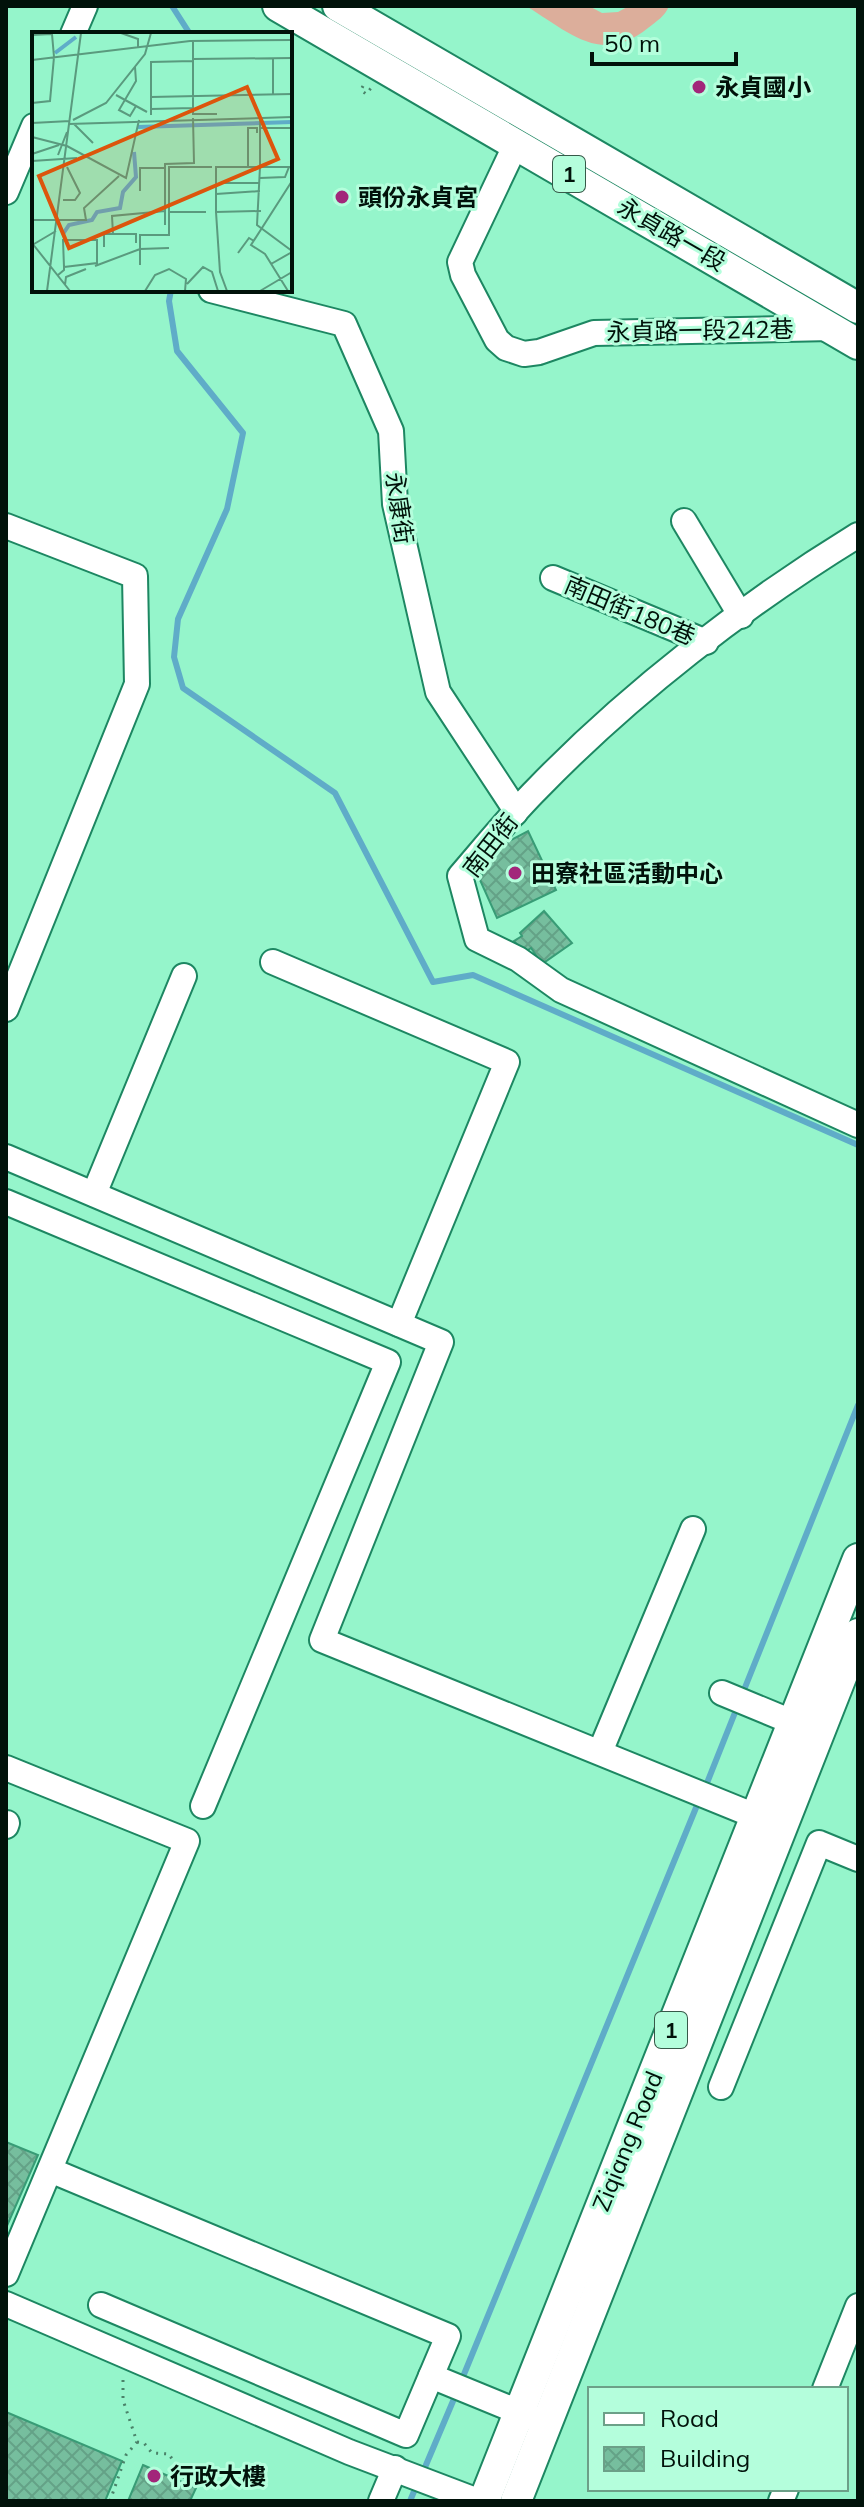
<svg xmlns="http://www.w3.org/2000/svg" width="864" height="2507" font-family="Mulish,'Noto Sans TC',sans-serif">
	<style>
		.pitch { fill: #dcae9b }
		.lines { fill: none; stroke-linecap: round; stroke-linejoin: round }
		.stream { stroke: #5facc8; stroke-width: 6 }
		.building { fill: url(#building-cross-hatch); stroke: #389c76; stroke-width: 2 }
		.minor-casing { stroke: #1d8762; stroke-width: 28 }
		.major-casing { stroke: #1d8762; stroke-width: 34 }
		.path { stroke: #4a8269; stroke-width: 3; stroke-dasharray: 2 6; stroke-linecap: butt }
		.minor { stroke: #fff; stroke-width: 24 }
		.major { stroke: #fff; stroke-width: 30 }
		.poi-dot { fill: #a2267a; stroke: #b4fedc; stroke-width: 3 }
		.labels { text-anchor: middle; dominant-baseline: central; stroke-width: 6; stroke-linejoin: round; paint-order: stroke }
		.shield { fill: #b4fedc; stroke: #375949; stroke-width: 2 }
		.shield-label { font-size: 22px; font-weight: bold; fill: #01120a }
		.poi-label { font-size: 24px; font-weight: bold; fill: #01120a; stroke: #b4fedc; text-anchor: start }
		.street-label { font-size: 24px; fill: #01120a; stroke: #b4fedc }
		.inset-river { fill: none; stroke: #5facc8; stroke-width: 4 }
		.inset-road { fill: none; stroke: #5a9a7e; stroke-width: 2 }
		.view { fill: #dc550c; fill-opacity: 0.15; stroke: #dc550c; stroke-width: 4 }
		.inset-edge { fill: none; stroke: #01120a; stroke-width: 4 }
	</style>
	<defs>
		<pattern id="building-cross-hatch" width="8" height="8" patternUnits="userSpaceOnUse" patternTransform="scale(2)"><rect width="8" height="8" fill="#76be9e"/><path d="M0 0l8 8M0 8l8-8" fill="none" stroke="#64a287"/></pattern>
	</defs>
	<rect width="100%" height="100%" fill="#95f5cb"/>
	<path class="pitch" d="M526 6H589L602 13 618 12 629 6H669C665 16 657 21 648 28 601 66 569 32 526 6Z"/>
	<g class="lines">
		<g class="stream">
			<polyline points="172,6 190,34"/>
			<polyline points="171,290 169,301 177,351 243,433 227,509 178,619 174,657 183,688 335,793 433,982 473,975 858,1145"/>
			<polyline points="742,1695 858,1405"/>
			<polyline points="705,1788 738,1705"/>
			<polyline points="460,2384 700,1798"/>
			<polyline points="423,2472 456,2394"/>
			<polyline points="410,2501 418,2482"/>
		</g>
	</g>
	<g class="building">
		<polygon points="528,831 556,890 497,918 480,880 492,850"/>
		<polygon points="544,911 572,943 542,964 531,948 524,953 514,941 522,936 520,933"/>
		<polygon points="6,2142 38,2155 6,2228"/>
		<polygon points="6,2412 122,2461 105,2501 6,2501"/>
		<polygon points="143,2465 196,2488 190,2501 128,2501"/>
	</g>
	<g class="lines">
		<g class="minor-casing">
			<g id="minor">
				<polyline points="73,34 85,6"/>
				<polyline points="516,144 460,262 463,275 497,340 506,348 524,354 539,352 594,333 832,328"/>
				<polyline points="6,192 34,126"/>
				<polyline points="211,290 344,324 391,431 395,504 438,692 513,806 515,813"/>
				<polyline points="684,521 741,616"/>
				<polyline points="6,526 135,576 137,684 6,1009"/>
				<path d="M858 535C744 605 630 693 537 789 510 816 485 847 460 876L477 939 518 959 561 990 858 1125"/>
				<polyline points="553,578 706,642"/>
				<polyline points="273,962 507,1062 399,1324"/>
				<polyline points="6,1157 441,1342 322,1640 770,1822"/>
				<polyline points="94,1194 184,976"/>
				<polyline points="6,1202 388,1362 203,1806"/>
				<polyline points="722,1693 809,1729"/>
				<polyline points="600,1752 693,1529"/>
				<polyline points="6,1768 187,1841 6,2274"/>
				<polyline points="6,1826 7,1823"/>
				<polyline points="721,2087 819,1843 858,1859"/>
				<polyline points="50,2170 448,2336 406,2435 101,2305"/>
				<polyline points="6,2304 349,2452 478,2501"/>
				<polyline points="431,2376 536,2419"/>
				<polyline points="825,2389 858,2306"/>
				<polyline points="381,2501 395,2468"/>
				<polyline points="781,2501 786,2489"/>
			</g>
		</g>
		<g class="major-casing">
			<g id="major">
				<polyline points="278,6 858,344"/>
				<polyline points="338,6 858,308"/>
				<polyline points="484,2501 858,1559"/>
				<polyline points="516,2501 858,1634"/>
			</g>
		</g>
		<g class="path">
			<polyline points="363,86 361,90 366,94 372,87"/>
			<polyline points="137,2442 144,2443 152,2453 169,2454 183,2477 197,2483"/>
			<polyline points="110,2501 126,2455 137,2442 123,2400 123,2379"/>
		</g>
		<use href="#minor" class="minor"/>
		<use href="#major" class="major"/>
	</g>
	<g class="poi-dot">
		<circle cx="699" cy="87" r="8"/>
		<circle cx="342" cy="197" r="8"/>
		<circle cx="515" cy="873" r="8"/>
		<circle cx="154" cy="2476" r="8"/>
	</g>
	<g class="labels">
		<g class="shield">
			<rect x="553" y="156" width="32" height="36" rx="6"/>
			<rect x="655" y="2012" width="32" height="36" rx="6"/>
		</g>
		<g class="shield-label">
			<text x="569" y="174">1</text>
			<text x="671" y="2030">1</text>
		</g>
		<g class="poi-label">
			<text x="715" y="87">永貞國小</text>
			<text x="358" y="197">頭份永貞宮</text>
			<text x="531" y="873">田寮社區活動中心</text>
			<text x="170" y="2476">行政大樓</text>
		</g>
		<g class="street-label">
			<text transform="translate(672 234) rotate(30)">永貞路一段</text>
			<text transform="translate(700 330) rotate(-1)">永貞路一段242巷</text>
			<text transform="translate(400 508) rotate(82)">永康街</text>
			<text transform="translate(630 610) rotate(23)">南田街180巷</text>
			<text transform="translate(490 845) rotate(-52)">南田街</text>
			<text transform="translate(627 2141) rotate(-68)">Ziqiang Road</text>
		</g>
	</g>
	<g transform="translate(32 32)">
		<rect width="260" height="260" fill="#95f5cb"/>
		<path class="inset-river" d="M23 21 44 5M106 95 260 90M31 202 37 193 60 188 65 180 88 176 91 160 104 145 102 120"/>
		<path class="inset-road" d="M89 1 106 7V15M0 3 20 2 22 25 18 69 0 71M161 9V82H185M161 27 260 26M241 27V62M0 28 158 9 260 8M103 35 104 49 87 78 98 84 104 74M84 63 115 80M119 65 260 62M119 77 161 76M119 83V30L161 29M228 85V135H184V180L229 179M41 88 74 71 113 22 119 1M0 91 38 89M37 92 260 85M42 92 61 111M228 96H260M0 105 35 114 94 146 107 88M0 122 27 113M26 123 35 100M0 129 45 126M216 135V96H225V101M260 135H228L225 193 260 219M228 146 253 145 257 135M189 151H228M108 159V136H133M184 162 228 159M31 168H43L48 161 35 135M137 180H174M184 180 188 240 195 259M0 188H54L52 176 87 144M133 193V132L162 131 161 86M81 202H104V211M0 211 38 259M2 212 24 199M72 215V202H81L80 184 133 179M206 221 217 206 222 209M239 232 260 220M108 233V203H137V135H180M63 234 108 217 137 216M26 243 32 238V235L31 208H65V231L32 235M155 252 171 235 180 240 186 259M33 253 34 245 54 237M15 259 49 1M113 259 123 243 137 237 154 247 153 259M228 259 260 240M256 259 233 222 219 213 260 149"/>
		<path class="view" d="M215 55 246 127 37 216 7 144Z"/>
		<rect width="260" height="260" class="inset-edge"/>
	</g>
	<rect width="864" height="2507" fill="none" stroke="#01120a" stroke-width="16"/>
	<rect x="588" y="2387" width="260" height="104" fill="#b4fedc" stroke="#6ca088" stroke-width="2"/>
	<rect x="604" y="2413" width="40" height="12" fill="#ffffff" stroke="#6ca088" stroke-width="2"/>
	<text x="660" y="2427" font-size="24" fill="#01120a">Road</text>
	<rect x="604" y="2447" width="40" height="24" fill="url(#building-cross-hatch)" stroke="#6ca088" stroke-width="2"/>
	<text x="660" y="2467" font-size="24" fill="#01120a">Building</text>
	<path d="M592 52v12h144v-12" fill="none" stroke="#01120a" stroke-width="4"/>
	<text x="604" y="52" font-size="24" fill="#01120a" stroke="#b4fedc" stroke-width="6" paint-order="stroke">50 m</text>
</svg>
